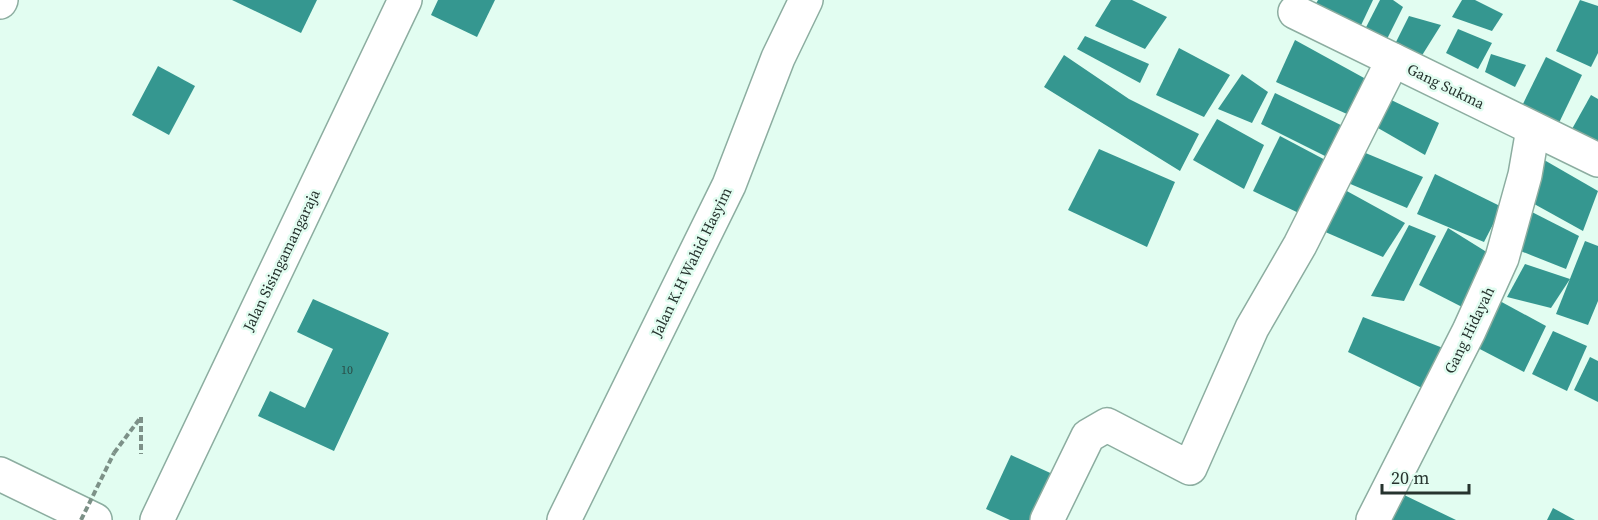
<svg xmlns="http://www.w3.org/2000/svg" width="1598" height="520" font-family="'Source Serif 4',serif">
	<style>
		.building { fill: #359790 }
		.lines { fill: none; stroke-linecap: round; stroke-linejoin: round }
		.minor-casing { stroke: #8cada0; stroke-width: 36 }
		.major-casing { stroke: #8cada0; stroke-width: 36 }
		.path { stroke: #7d9188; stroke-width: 4; stroke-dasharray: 6 3; stroke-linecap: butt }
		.minor { stroke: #fff; stroke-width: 33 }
		.major { stroke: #fff; stroke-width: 33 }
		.path-bridge { stroke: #7d9188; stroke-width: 4; stroke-dasharray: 6 3; stroke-linecap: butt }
		.labels { text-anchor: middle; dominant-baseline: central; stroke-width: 5; stroke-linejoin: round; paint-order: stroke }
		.number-label { font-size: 12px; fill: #2a4c46 }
		.street-label { font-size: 15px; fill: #26332e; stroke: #e2fdf1 }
	</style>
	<rect width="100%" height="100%" fill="#e2fdf1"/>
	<g class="building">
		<polygon points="232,0 317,0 301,33"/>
		<polygon points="438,0 495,0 477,37 431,15"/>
		<polygon points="1111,0 1132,0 1167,17 1145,49 1095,26"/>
		<polygon points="1318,0 1373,0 1355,38 1310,14"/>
		<polygon points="1380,0 1393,0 1403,7 1382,49 1360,39"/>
		<polygon points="1462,0 1475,0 1503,14 1492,31 1452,17"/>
		<polygon points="1580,0 1598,6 1598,53 1591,67 1556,51"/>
		<polygon points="1409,16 1441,25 1416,65 1391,52"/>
		<polygon points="1458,29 1492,43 1478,69 1446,53"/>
		<polygon points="1085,36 1149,64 1140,83 1077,49"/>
		<polygon points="1295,40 1375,84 1358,119 1276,82"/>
		<polygon points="1179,48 1230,75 1204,117 1156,95"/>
		<polygon points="1491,54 1526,65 1515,87 1485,72"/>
		<polygon points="1064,55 1129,99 1199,134 1180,171 1044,87"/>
		<polygon points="1546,57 1582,75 1557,127 1520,110"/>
		<polygon points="158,66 195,86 169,135 132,115"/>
		<polygon points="1242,74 1268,92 1252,123 1218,109"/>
		<polygon points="1275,93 1347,128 1331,159 1261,124"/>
		<polygon points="1591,95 1598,99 1598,152 1567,138"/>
		<polygon points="1385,97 1439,123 1425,155 1371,124"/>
		<polygon points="1217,119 1264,145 1244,189 1193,160"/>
		<polygon points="1280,136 1331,163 1305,216 1253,191"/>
		<polygon points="1099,149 1175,182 1147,247 1068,210"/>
		<polygon points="1356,149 1423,177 1407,208 1341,180"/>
		<polygon points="1539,157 1598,191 1583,231 1527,200"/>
		<polygon points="1435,174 1502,207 1484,242 1417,214"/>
		<polygon points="1345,190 1405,223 1383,257 1323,231"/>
		<polygon points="1526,209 1579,236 1566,269 1513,248"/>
		<polygon points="1409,225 1436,236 1404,301 1371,296"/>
		<polygon points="1448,228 1493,256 1466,309 1419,285"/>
		<polygon points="1585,241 1598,246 1598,301 1588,325 1556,314"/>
		<polygon points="1525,264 1570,279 1551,308 1507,297"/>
		<polygon points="313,299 389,333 334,451 258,416 270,391 305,408 333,349 297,332"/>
		<polygon points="1498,300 1546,326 1524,372 1474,346"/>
		<polygon points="1363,317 1443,348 1424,389 1348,352"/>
		<polygon points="1553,331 1587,346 1567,391 1532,374"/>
		<polygon points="1590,357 1598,361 1598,402 1574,390"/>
		<polygon points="1011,455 1059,477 1030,520 1010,520 986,509"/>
		<polygon points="1400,493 1456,520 1387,520"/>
		<polygon points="1553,508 1575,520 1547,520"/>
	</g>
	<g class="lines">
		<g class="minor-casing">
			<g id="minor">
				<polyline points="0,2 1,0"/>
				<polyline points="1295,12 1598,160"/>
				<polyline points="564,520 729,185 778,58 806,0"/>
				<polyline points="1047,520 1088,436 1107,425 1190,468 1252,328 1300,245 1393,60"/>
				<polyline points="1373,520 1469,331 1502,258 1525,175 1533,129"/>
			</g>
		</g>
		<g class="major-casing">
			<g id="major">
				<polyline points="0,474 95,520"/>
				<polyline points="157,520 405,0"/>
			</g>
		</g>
		<polyline class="path" points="114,453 141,417 141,454"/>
		<use href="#minor" class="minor"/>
		<use href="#major" class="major"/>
		<polyline class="path-bridge" points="81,520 114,453"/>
	</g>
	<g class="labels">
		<g class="number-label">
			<text x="347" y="370">10</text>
		</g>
		<g class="street-label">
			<text transform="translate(1446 86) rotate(26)">Gang Sukma</text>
			<text transform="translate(281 260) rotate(-64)">Jalan Sisingamangaraja</text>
			<text transform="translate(691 262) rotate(-64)">Jalan K.H Wahid Hasyim</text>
			<text transform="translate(1469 330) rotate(-64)">Gang Hidayah</text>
		</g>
	</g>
	<path d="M1382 484v9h87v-9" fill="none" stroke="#26332e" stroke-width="3"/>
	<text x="1391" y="484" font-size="18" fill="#26332e" stroke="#e2fdf1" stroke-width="4.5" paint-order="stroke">20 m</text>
</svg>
